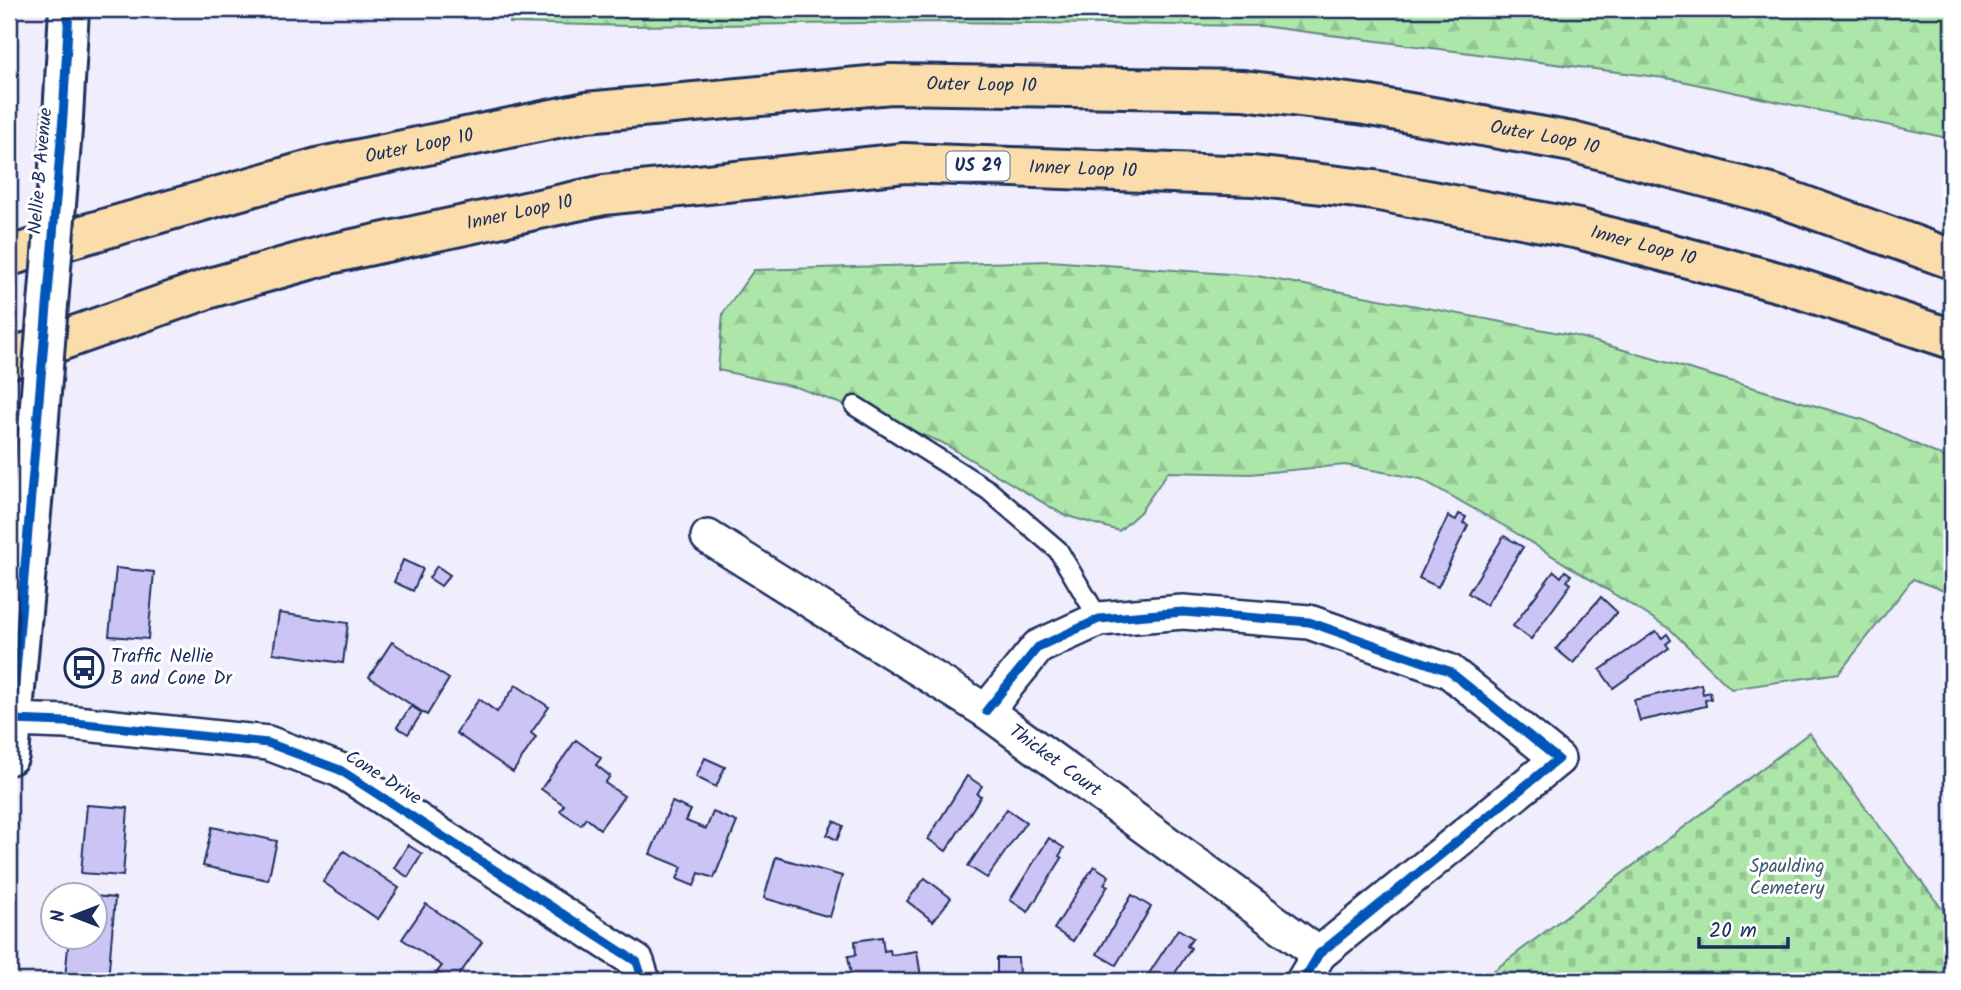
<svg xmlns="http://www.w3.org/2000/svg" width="1961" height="990" font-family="Kalam,sans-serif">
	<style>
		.forest { fill: url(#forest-firs); stroke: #648a84; stroke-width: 2 }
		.cemetery { fill: url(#cemetery-stones); stroke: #648a84; stroke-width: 2 }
		.building { fill: #cdc4f6; stroke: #1b2f5e; stroke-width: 2 }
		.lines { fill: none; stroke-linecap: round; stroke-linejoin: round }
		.service-casing { stroke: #1b2f5e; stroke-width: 23 }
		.minor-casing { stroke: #1b2f5e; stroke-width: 38 }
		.tertiary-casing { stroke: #1b2f5e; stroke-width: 44 }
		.motorway-casing { stroke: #1b2f5e; stroke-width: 44 }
		.service { stroke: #fff; stroke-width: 18 }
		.minor { stroke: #fff; stroke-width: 33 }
		.tertiary { stroke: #fff; stroke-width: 38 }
		.motorway { stroke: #faddab; stroke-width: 38 }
		.tertiary-bridge-casing { stroke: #1b2f5e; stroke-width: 44; stroke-linecap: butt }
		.tertiary-bridge { stroke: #fff; stroke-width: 38 }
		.cycleway-casing { stroke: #fff; stroke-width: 13 }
		.cycleway { stroke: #0057b8; stroke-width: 9 }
		.labels { text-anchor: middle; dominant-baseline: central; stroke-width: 6; stroke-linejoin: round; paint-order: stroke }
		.shield { fill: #fff; stroke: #5f6d8e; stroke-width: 2 }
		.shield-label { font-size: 18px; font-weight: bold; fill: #1b2f5e }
		.street-label { font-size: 19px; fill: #1b2f5e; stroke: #fff }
		.poi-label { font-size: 19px; fill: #1b2f5e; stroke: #fff; text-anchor: start }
		.park-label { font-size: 19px; fill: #405d71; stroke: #fff }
	</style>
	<defs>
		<pattern id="forest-firs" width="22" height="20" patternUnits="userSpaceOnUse" patternTransform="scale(1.75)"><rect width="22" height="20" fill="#ade6a9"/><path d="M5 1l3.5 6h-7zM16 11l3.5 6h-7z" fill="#94c694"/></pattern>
		<pattern id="cemetery-stones" width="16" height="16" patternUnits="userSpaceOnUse" patternTransform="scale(1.75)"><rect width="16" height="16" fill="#ade6a9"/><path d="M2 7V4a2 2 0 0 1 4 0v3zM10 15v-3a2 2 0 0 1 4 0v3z" fill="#94c694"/></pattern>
	</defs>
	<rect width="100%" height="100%" fill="#f0edfc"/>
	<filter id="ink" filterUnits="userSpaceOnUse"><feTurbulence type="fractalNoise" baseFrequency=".0143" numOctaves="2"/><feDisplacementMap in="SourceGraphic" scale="14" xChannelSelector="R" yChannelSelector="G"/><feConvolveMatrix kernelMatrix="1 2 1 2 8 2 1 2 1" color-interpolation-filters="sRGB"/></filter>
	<g filter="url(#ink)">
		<g class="forest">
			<polygon points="511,9 1952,9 1952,139 1672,79 1261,26 941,22 630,26 510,23"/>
			<polygon points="1050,261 1257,276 1576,336 1864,420 1952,461 1952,594 1913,579 1839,673 1731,689 1670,629 1506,527 1421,479 1345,465 1250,474 1168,472 1140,512 1119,531 1064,515 941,442 799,388 718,370 723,313 754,270"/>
		</g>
		<polygon class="cemetery" points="1809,733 1952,922 1952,981 1480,981"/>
		<g class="building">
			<polygon points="1459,514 1466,517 1463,523 1468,525 1438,587 1419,578 1448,516 1456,520"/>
			<polygon points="1504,536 1523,547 1486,605 1468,593"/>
			<polygon points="403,560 423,569 413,591 394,582"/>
			<polygon points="437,566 450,575 441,586 429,578"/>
			<polygon points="116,568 154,572 148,639 109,636"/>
			<polygon points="1554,571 1561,577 1565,571 1571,575 1567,581 1571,584 1531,639 1513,626"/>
			<polygon points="1601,597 1617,612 1573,663 1556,649"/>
			<polygon points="279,613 348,623 343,663 273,653"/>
			<polygon points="1656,631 1662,638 1667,634 1671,640 1666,644 1669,648 1613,688 1600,670"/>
			<polygon points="392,642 449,679 427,715 369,677"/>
			<polygon points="1701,684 1703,694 1710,692 1711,699 1705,700 1706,706 1640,721 1634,700"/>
			<polygon points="516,685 549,707 531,733 536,737 513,772 456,733 479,699 497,712"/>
			<polygon points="411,706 422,713 408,734 397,727"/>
			<polygon points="576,740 601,758 596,765 610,776 605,783 624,796 600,829 586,818 581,825 560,811 564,805 541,789"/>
			<polygon points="705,758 725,767 716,787 696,777"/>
			<polygon points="967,776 982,786 977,794 981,796 946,851 928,839"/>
			<polygon points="672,802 691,810 686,821 706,829 713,812 737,822 714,878 699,873 694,886 677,879 682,867 650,854"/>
			<polygon points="87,805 128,808 123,876 81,873"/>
			<polygon points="1007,809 1026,822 987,878 968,866"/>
			<polygon points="834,821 843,826 837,840 827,835"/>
			<polygon points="212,827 277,841 268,880 203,866"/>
			<polygon points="1049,838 1064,848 1059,856 1062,858 1028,912 1010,900"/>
			<polygon points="408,845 422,854 408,877 394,868"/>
			<polygon points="344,851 399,888 378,919 323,882"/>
			<polygon points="776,857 842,876 830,917 764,898"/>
			<polygon points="1094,866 1109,876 1104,884 1108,886 1073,941 1054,929"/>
			<polygon points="925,878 951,898 933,921 907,901"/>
			<polygon points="1132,895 1151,907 1116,965 1097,954"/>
			<polygon points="94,896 115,898 108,981 65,978 69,937 94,937"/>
			<polygon points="426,904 482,942 455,981 451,981 437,972 442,966 402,939"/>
			<polygon points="1178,929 1193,938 1187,946 1191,948 1170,981 1144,981"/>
			<polygon points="882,937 884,951 890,950 891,955 917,951 921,977 893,981 852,981 848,956 856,955 855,941"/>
			<polygon points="997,958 1018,958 1019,975 997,975"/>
		</g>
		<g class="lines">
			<g class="service-casing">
				<polyline id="service" points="855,406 988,490 1058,550 1099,619"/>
			</g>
			<g class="minor-casing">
				<g id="minor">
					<path id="s1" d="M708 537 986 711 1319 954"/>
					<polyline points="986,711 1038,647 1099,619 1183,612 1309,622 1449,671 1558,759 1319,954 1303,981"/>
					<polyline points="12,720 66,722 268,743 340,770 637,962 643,981"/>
				</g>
			</g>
			<g class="tertiary-casing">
				<g id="tertiary">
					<polyline points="63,117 69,9"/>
					<polyline points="9,755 34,480"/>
				</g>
			</g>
			<g class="motorway-casing">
				<g id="motorway">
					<path id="s2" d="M9 256 321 167 586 112 891 84 1243 90 1365 105 1572 142 1774 195 1952 259"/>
					<path id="s3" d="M9 359 210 288 330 254 604 195 904 163 1253 176 1374 190 1579 229 1785 284 1952 339"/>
				</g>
			</g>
			<use href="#service" class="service"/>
			<use href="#minor" class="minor"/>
			<use href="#tertiary" class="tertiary"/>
			<use href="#motorway" class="motorway"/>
			<g class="tertiary-bridge-casing">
				<polyline id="tertiary-bridge" points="34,480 63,117"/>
			</g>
			<use href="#tertiary-bridge" class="tertiary-bridge"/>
			<g class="cycleway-casing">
				<g id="cycleway">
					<polyline points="986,711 1038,647 1099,619 1183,612 1309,622 1449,671 1558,759 1319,954 1303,981"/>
					<polyline points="12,720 66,722 268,743 340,770 637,962 643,981"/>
					<polyline points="9,755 63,117 69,9"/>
				</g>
			</g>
			<use href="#cycleway" class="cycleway"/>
		</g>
	</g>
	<defs>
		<g id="bus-ring" transform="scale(2.0125)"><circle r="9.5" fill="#fff" stroke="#1b2f5e" stroke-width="1.5"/><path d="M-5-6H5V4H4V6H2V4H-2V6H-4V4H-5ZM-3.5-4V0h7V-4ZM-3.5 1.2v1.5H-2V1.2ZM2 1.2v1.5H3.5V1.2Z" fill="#1b2f5e"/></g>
	</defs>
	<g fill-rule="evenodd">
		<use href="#bus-ring" x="84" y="668"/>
	</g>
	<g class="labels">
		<rect class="shield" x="946.5" y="151.5" width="63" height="29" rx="5"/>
		<g class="shield-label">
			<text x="978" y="166">US 29</text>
		</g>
		<g class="street-label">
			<text stroke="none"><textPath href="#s2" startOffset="992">Outer Loop 10</textPath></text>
			<text stroke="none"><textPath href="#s2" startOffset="1559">Outer Loop 10</textPath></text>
			<text stroke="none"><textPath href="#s2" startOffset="425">Outer Loop 10</textPath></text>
			<text stroke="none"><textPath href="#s3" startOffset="1099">Inner Loop 10</textPath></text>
			<text transform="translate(41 171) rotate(-85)">Nellie B Avenue</text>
			<text stroke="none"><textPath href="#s3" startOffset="532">Inner Loop 10</textPath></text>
			<text stroke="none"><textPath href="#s3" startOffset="1666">Inner Loop 10</textPath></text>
			<text stroke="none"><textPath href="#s1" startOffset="413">Thicket Court</textPath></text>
			<text transform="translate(383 778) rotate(32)">Cone Drive</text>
		</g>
		<g class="poi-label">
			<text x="111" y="657">Traffic Nellie<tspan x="111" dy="22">B and Cone Dr</tspan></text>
		</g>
		<g class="park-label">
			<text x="1787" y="867">Spaulding<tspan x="1787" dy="22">Cemetery</tspan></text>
		</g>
	</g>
	<rect width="1961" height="990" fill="none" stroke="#fff" stroke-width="35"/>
	<rect x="18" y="18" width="1926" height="955" fill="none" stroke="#1b2f5e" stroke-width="2.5" filter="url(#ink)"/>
	<g transform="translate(74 916) rotate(270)"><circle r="33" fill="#ffffff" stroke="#a4acbf" stroke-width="2"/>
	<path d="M0-5L12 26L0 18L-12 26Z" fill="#1b2f5e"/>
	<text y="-10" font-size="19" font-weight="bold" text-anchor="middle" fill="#1b2f5e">N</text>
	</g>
	<path d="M1699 937v10h89v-10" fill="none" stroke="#1b2f5e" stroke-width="3.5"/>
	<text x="1709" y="937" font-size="21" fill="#1b2f5e" stroke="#ffffff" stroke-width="5" paint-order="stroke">20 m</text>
</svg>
